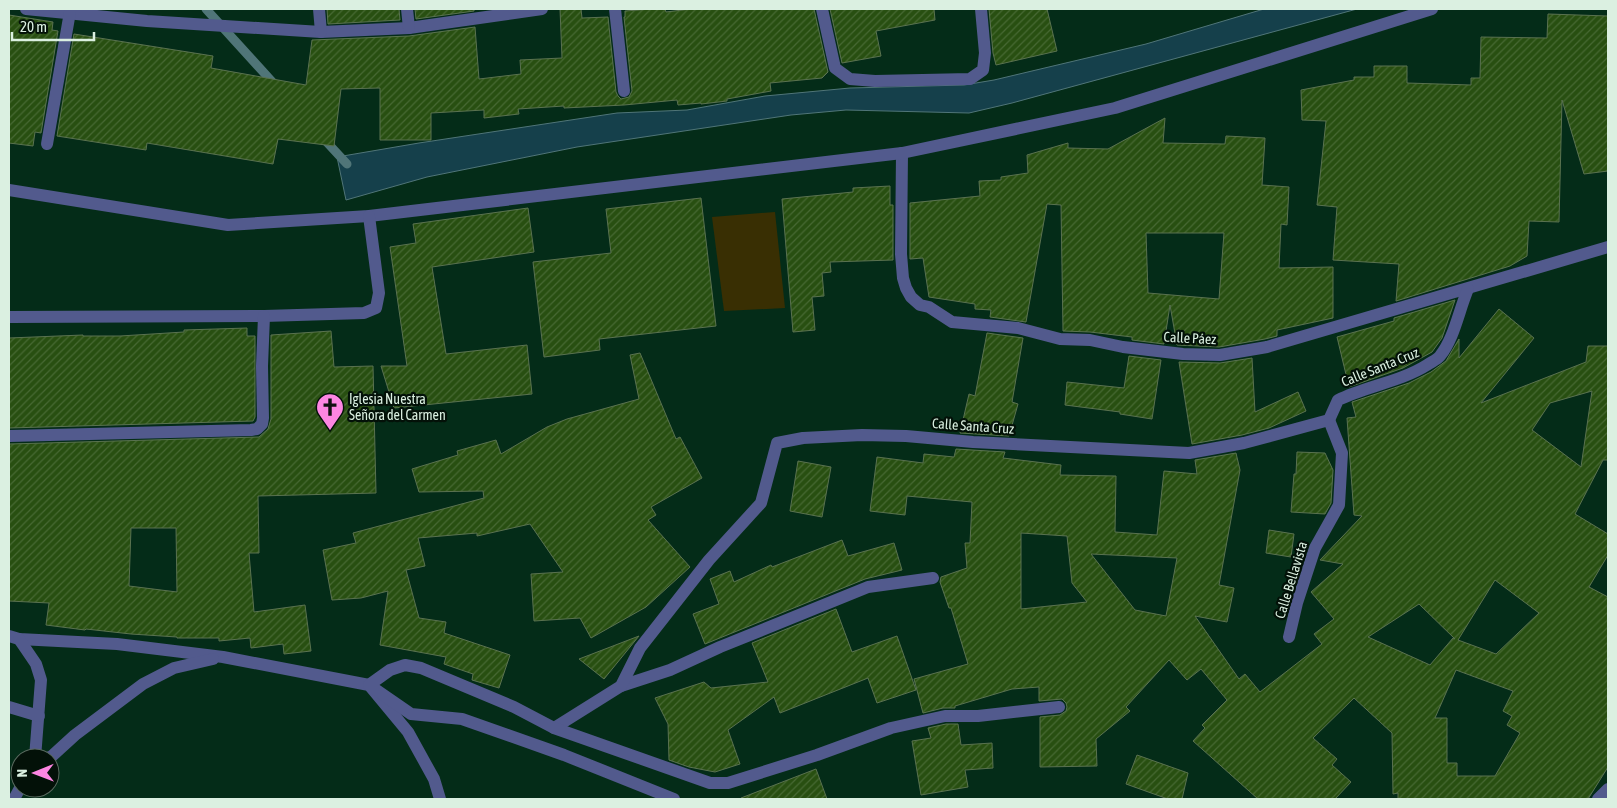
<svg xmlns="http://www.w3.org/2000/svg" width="1617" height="808" font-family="'Asap Condensed',sans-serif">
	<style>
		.garden { fill: #392f03 }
		.water { fill: #15404b; stroke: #507578 }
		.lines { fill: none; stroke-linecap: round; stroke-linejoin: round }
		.stream { stroke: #507578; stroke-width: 9 }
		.building { fill: url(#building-hatch); stroke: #5a7250; fill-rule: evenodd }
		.minor { stroke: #525a8d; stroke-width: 12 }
		.labels { text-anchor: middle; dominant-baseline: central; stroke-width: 4.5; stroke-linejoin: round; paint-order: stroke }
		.street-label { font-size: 14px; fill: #dbf0e1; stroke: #031108 }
		.poi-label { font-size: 14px; fill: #dbf0e1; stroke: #031108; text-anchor: start }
	</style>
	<defs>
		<pattern id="building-hatch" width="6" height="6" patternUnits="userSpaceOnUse" patternTransform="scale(1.25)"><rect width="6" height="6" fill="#284f11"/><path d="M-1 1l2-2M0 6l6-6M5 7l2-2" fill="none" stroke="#476933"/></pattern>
	</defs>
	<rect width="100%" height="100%" fill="#042c18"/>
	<polygon class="garden" points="775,212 785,308 724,311 712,217"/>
	<polygon class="water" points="1264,9 1357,9 1012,103 969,113 846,110 791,115 577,147 427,177 346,200 337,157 419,143 617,113 687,110 765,96 850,88 964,85 994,80 1146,44"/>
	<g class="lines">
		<g class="stream">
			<polyline points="206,9 276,86"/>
			<polyline points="322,137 347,164"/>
		</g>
	</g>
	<g class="building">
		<polygon points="327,9 399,9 400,20 328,24"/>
		<polygon points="415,9 474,9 474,11 416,19"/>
		<polygon points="560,9 581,9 582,18 608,17 616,92 618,96 621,99 629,97 632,91 624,17 625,17 625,11 652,9 665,9 666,12 691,9 814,9 828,72 822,78 770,83 771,91 727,99 727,101 701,104 701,103 678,105 677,100 624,105 564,108 564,106 518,109 519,114 484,118 484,110 431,113 431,140 380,140 380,88 341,89 334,146 278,139 273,164 147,143 146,150 57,136 74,34 213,56 211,68 306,85 312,40 409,36 475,27 479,79 521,74 520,60 562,58"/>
		<polygon points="830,9 934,9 935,20 876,31 881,56 842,63"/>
		<polygon points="989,9 1047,9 1057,51 996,65 993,53"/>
		<polygon points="1548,14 1608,16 1608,171 1584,174 1562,100 1559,222 1529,221 1527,256 1510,266 1396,301 1399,264 1333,260 1337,207 1317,205 1326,121 1302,120 1301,90 1354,80 1354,77 1374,77 1374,66 1407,66 1407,83 1471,85 1471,78 1480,78 1481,37 1547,38"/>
		<polygon points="9,15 53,22 52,30 58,31 41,133 35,132 33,146 9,143"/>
		<path d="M1165 118 1163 143 1225 144 1226 136 1265 138 1262 185 1289 187 1287 225 1281 224 1279 268 1333 267V318L1277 330V336L1265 339 1219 347 1177 345 1170 305 1164 344 1132 340V337L1090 332 1063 331 1061 205 1047 204 1026 322 990 317 991 310 975 309V304L929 297 923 258 910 259V203L980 196 979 181 1001 180V177L1028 173 1027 155 1068 143V148L1108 149ZM1146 233H1224L1219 299 1148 293Z"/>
		<polygon points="890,186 890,205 893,205 893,260 830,262 831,272 822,273 824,296 812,297 815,330 793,332 782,199 853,192 853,188"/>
		<polygon points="701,198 716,326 599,339 600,350 544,357 533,262 611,253 606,209"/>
		<polygon points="528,208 534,252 432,267 446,354 527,345 532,394 394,408 381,366 407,366 390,247 416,243 413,224"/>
		<polygon points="1455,300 1442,338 1432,352 1403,368 1349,387 1337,337 1394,321 1394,318"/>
		<path d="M1499 309 1534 338 1481 403 1586 362 1588 346H1608V460H1603L1575 514 1608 534V555L1589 587 1608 597V767L1588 799H1398V793L1393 794 1392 733 1354 698 1313 738 1337 759 1332 765 1351 782 1335 799H1258L1193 741 1205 728 1202 725 1227 700 1201 669 1187 680 1169 660 1126 707 1130 711 1096 739 1097 766 1040 767V717L1060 715 1066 711 1067 707 1066 703 1062 699 1039 701V687L1012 689 955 706V708H943L923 713 914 679 968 664 951 608H949L940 582 941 577 967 568 965 543H970L972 502 907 496 905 515 870 511 877 457 923 463 924 454 954 457 956 449 1005 452 1003 458 1061 465 1060 475 1116 476 1115 532 1157 535 1164 471 1197 474 1195 460 1236 453 1240 470 1219 585 1234 588 1227 622 1195 616 1239 679 1245 674 1260 692 1322 644 1314 634 1334 619 1311 592 1343 564 1320 560 1362 516 1354 515 1347 418 1356 417 1352 402 1409 383 1431 372 1446 361 1459 339V358ZM1592 391 1581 467 1532 430 1550 403ZM1021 533 1067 536 1072 583 1087 602 1021 609ZM1091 554 1177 558 1166 616 1135 610ZM1495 580 1539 613 1496 654 1458 640ZM1419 604 1455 639 1453 638 1430 665 1368 637ZM1456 670 1513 691 1503 711 1512 716 1507 725 1520 733 1495 776H1457V763H1447V718H1435Z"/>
		<polygon points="247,328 247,336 255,336 255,417 253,421 9,428 9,338 83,335 83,336 120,336 184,332 184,330"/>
		<path d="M331 331 334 367 373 366 376 493 258 496 259 553H249L254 612 305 605 311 651 284 654 283 644 251 648 250 638 219 641V638H177V637L131 634 86 629 85 630 46 625 49 603 9 601V444L259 437 268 429 271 419V335ZM131 528H176L177 592 129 586Z"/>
		<polygon points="987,333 1023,338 1012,402 1018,404 1009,436 960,433 969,394 975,396"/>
		<polygon points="640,353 676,439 680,437 702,478 651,507 656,515 648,520 690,567 646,607 591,638 580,618 534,621 531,574 563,572 530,524 477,536 477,533 418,538 425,566 406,570 419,618 446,622 444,633 510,655 499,688 472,680 473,674 444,664 446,657 380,645 388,591 361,598 332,600 323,550 356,543 353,533 484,498 483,491 419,492 412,469 458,455 457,451 496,440 501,454 547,427 567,419 639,399 630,355"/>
		<polygon points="1129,356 1161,360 1152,419 1120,414 1120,412 1065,405 1067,382 1124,388"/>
		<polygon points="1252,358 1255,412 1298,392 1306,411 1269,428 1242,435 1192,444 1179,362 1220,363"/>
		<polygon points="1297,452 1325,453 1333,470 1331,503 1325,514 1291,512 1294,474 1296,474"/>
		<polygon points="798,461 831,467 822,517 790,511"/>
		<polygon points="1269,530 1294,534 1291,557 1266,553"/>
		<polygon points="842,540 848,556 894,543 902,570 865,579 705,644 693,614 719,604 710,579 730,571 734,582 771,565 772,567"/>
		<polygon points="836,609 852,652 897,636 916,690 877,703 868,678 780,713 774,697 728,730 740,764 715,772 689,767 669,760 668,724 655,698 704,682 711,688 768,682 752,643"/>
		<polygon points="639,636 604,679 579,659"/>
		<polygon points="946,724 958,724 961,745 992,743 993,768 965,770 968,787 921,795 912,741 931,738 928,728"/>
		<polygon points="1137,755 1188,773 1182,799 1168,799 1126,784"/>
		<polygon points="816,769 827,799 741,799 741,798"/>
	</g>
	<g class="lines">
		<g class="minor">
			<polyline points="26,9 147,21 321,32 409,28 542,9"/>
			<polyline points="319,9 321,32"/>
			<polyline points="407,9 409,28"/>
			<polyline points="615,9 624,91"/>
			<polyline points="822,9 835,68 850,79 875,81 970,79 983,70 985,53 981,9"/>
			<polyline points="47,144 70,12"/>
			<polyline points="902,153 901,254 903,278 906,288 911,297 920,305 929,307 952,322 1018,328 1060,339 1090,340 1123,347 1183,354 1220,355 1267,347 1608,247"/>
			<polyline points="9,190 228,225 369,216 902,153 1115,108 1432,9"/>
			<polyline points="9,317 264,316 364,313 376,308 379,293 369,216"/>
			<polyline points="9,436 251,430 257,429 262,424 263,418 262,366 264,316"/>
			<polyline points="9,636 19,639 117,644 223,657 369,685 408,732 434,779 440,799"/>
			<polyline points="1289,637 1297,603 1315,548 1339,505 1342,453 1329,420"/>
			<polyline points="19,639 36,664 41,680 35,758"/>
			<polyline points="621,686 670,670 720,647 868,587 933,578"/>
			<polyline points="9,707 39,716"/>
			<path d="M554 728 621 686 640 648 709 560 761 503 777 443 803 438 862 435 906 436 973 442 1189 453 1244 443 1329 420 1338 400C1366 386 1400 382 1427 365 1431 362 1437 360 1440 356 1454 339 1459 310 1468 289"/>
			<polyline points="47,758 52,756 75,735 143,684 174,668 213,659"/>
			<polyline points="14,799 20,788"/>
			<polyline points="674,799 564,755 462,719 411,714 369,685 390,670 405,665 421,668 514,707 554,728 710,783 728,783 817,755 891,728 945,716 978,716 1059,707"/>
			<polyline points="1598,799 1608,789"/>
		</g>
	</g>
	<defs>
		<g id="church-pin" transform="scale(1.4375)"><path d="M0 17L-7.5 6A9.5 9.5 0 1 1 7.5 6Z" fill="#fd86e2" stroke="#031108"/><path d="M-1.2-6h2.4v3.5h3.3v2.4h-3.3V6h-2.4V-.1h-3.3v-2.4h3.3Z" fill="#111"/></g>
	</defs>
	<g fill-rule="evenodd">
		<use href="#church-pin" x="330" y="407"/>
	</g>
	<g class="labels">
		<g class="street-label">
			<text transform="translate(1190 338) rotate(3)">Calle Páez</text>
			<text transform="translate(1380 367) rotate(-22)">Calle Santa Cruz</text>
			<text transform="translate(973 426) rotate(4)">Calle Santa Cruz</text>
			<text transform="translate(1291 580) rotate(-73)">Calle Bellavista</text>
		</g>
		<g class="poi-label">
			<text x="349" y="399">Iglesia Nuestra<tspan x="349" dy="16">Señora del Carmen</tspan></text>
		</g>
	</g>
	<rect width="1617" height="808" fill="none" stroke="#dbf0e1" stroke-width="20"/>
	<g transform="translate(35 773) rotate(269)"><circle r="24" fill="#031108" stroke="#596a5f"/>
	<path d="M0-4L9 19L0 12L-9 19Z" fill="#fd86e2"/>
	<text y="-8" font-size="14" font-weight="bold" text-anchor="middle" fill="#dbf0e1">N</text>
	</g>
	<path d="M12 32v8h82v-8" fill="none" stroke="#dbf0e1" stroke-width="2.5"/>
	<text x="20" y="32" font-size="15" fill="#dbf0e1" stroke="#031108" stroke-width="4" paint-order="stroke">20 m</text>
</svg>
